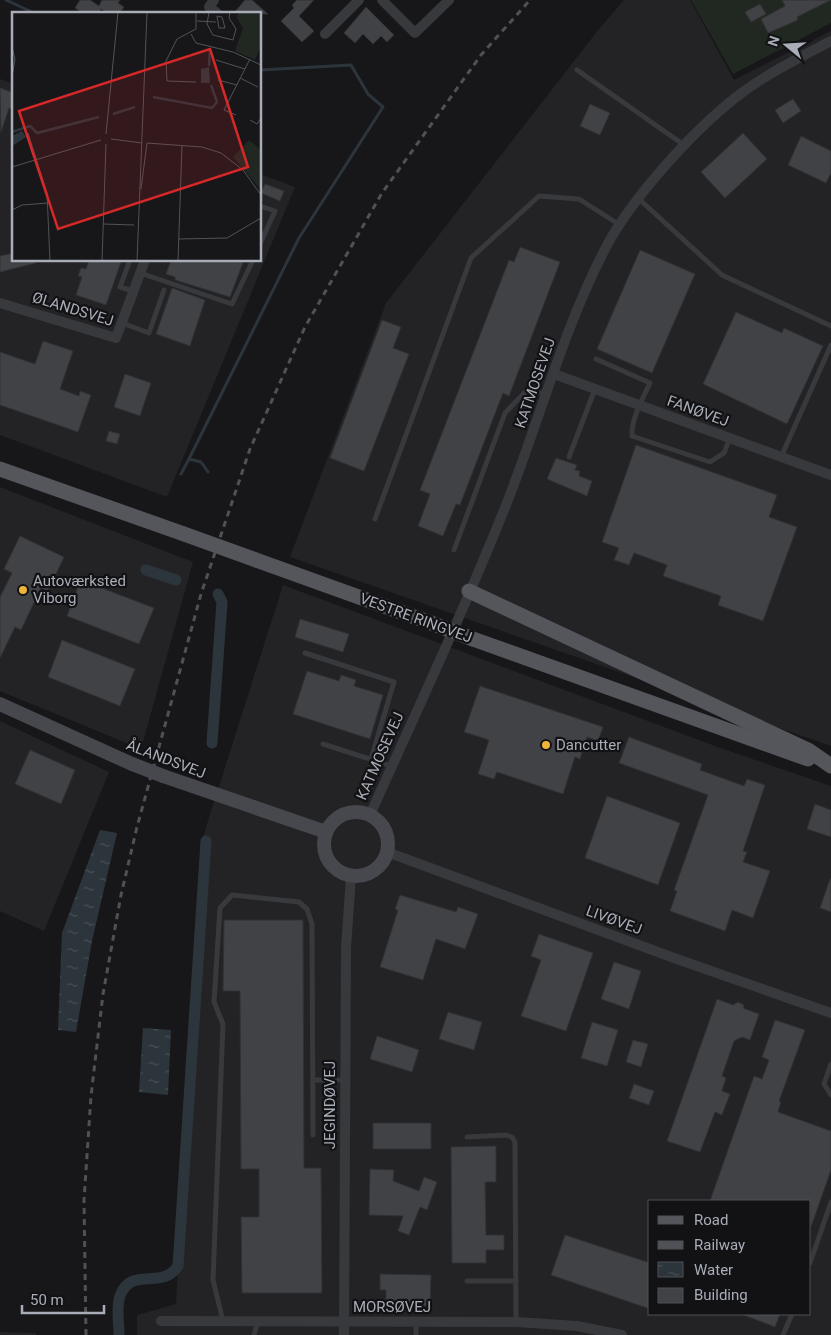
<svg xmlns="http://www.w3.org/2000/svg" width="831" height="1335" font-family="Roboto,sans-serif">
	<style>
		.built { fill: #232326; fill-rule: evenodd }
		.garden { fill: #212822 }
		.water { fill: url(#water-ripples) }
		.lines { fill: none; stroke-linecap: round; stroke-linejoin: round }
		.stream { stroke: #2d353c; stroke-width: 3 }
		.canal { stroke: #2d353c; stroke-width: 11 }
		.building { fill: #414246; stroke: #313135 }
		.lane { stroke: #38393d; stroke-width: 5 }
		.street { stroke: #38393d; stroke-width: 10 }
		.secondary { stroke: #46484d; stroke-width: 14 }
		.primary { stroke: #54565c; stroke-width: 15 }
		.rail { stroke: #4f5156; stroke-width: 3; stroke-dasharray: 6 5; stroke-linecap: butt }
		.secondary-bridge { stroke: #46484d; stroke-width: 14 }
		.primary-bridge { stroke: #54565c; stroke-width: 15 }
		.poi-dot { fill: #eeb439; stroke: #121214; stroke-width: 2 }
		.labels { text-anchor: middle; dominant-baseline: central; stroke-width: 4.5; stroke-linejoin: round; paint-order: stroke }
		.street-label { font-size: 15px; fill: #a9adb8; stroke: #121214 }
		.poi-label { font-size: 15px; fill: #a9adb8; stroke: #121214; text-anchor: start }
		.inset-river { fill: none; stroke: #2d353c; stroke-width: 2.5 }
		.inset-road { fill: none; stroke: #515359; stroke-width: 1 }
		.view { fill: #d62828; fill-opacity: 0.15; stroke: #d62828; stroke-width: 2.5 }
		.inset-edge { fill: none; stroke: #a9adb8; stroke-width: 2.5 }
	</style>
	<defs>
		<pattern id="water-ripples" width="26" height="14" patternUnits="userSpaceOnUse" patternTransform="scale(1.25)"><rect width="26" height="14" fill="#2d353c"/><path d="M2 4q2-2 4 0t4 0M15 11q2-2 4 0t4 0" fill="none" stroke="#495056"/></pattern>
	</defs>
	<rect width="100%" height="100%" fill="#171719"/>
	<g class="built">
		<polygon points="624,0 690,0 734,80 831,31 831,746 290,557 386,303 595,34"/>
		<polygon points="0,79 14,84 14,260 260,260 260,174 295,187 167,497 0,435"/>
		<polygon points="0,487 193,562 141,749 0,691"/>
		<path d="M283 585 715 746 831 786V1335H137V1315L176 1304 201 843ZM650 1201H810V1314H650Z"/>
		<polygon points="0,721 109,772 44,931 0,911"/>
		<polygon points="0,1332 36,1333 36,1335 0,1335"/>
	</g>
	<polygon class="garden" points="691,0 831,0 831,23 733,74"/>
	<g class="water">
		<polygon points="100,830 117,833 92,941 76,1032 58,1030 62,933"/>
		<polygon points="143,1028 171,1030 168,1095 139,1092"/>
	</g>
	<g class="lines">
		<g class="stream">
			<polyline points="6,0 36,14"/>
			<polyline points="189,459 299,238 383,107 368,94 351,65 260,70"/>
			<polyline points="181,474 189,459 201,462 208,472"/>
		</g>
		<g class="canal">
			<polyline points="146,570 176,580"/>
			<polyline points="212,743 222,602 218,594"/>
			<path d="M119 1335C119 1324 116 1306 120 1296 131 1265 162 1291 178 1266L206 841"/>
		</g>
	</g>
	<g class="building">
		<polygon points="80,0 90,0 99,6 102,0 120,0 118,3 124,7 119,14 109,14 101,9 98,14 84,14 75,8"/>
		<polygon points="245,0 252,0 268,14 233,14"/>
		<polygon points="297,0 314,0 299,16 314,31 302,42 281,21 294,8 292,5"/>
		<polygon points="782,0 831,0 797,17 798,20 768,33 761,19 785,6"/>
		<polygon points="760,4 766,14 751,22 745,12"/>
		<polygon points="366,7 394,35 387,42 381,36 373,44 363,34 355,43 344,33"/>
		<polygon points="0,88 14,93 14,110 9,108 1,132"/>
		<polygon points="793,99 801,111 783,123 775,110"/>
		<polygon points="590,104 610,113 600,135 580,126"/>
		<polygon points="743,133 767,159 725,198 701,172"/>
		<polygon points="801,136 831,151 831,173 826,183 788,165"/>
		<polygon points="265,184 284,191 280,201 261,193"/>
		<polygon points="520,247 560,262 509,396 503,393 460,505 456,504 443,536 418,526 430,494 420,490 509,260 514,262"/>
		<polygon points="640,250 695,274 652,373 597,349"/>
		<polygon points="14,253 14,260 35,260 36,263 0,272 0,256"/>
		<polygon points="89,260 114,260 121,262 106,305 76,295 82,277 78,276 81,268 86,269"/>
		<polygon points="171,260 244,260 230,297 175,280 175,277 166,274"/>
		<polygon points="172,288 205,300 190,346 156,334"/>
		<polygon points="736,312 782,333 784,328 823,346 787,424 703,384"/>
		<polygon points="382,320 401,327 393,348 409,354 364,471 330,458"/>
		<polygon points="43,341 73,351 60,389 79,396 80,391 91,395 78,432 0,405 0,352 35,364"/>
		<polygon points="125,374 151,383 140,416 114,407"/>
		<polygon points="109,431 120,434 117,444 106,441"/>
		<polygon points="636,445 777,495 769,517 797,527 763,621 718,605 721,596 663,576 667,565 634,553 629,565 614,560 619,548 602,542"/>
		<polygon points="556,458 577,465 575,470 580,471 579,476 592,481 587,496 547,479"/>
		<polygon points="20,536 64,557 48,591 41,588 21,630 15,627 0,658 0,597 12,573 4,569"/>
		<polygon points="81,580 154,608 139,644 67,616 71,605 64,602 67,594 74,597"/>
		<polygon points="300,619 349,634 343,652 295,637"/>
		<polygon points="62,640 135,669 120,706 48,677"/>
		<polygon points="307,671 339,681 341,675 356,680 354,686 383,695 370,739 293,714"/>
		<polygon points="480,686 603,727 598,741 587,737 580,759 575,757 563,794 497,772 494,779 478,774 489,740 464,732"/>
		<polygon points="629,737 702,764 700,770 744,786 747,779 765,785 743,851 747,852 743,862 770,871 753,918 732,910 725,931 670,911 677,891 674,890 708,795 619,763"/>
		<polygon points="30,750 75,770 61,804 15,784"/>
		<polygon points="607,796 680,823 658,885 585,858"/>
		<polygon points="815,804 831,810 831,837 807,829"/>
		<polygon points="830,879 831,879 831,912 820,908"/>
		<polygon points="400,895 456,912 458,907 478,914 465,949 436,939 423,980 380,967 398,910 395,909"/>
		<polygon points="224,920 303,920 304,1168 321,1168 322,1293 242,1293 241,1217 259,1217 259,1169 241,1169 240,991 223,991"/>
		<polygon points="539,934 593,953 566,1031 521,1016 541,960 531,956"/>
		<polygon points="614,962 641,971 629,1009 601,999"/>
		<polygon points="717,999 733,1005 738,1002 744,1005 743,1008 759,1014 750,1040 742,1037 734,1041 722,1076 726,1078 722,1091 730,1094 722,1115 715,1112 700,1152 667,1141"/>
		<polygon points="448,1012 482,1022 474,1050 439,1039"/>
		<polygon points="775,1020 805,1030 779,1101 781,1102 778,1112 831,1131 831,1170 811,1227 810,1201 710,1201 754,1076 762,1079 769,1060 762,1057"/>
		<polygon points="592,1022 618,1030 607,1066 581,1058"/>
		<polygon points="377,1036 419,1050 412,1072 370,1059"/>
		<polygon points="633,1040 648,1044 641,1067 626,1062"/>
		<polygon points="634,1084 654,1091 649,1105 629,1098"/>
		<rect x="373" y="1123" width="58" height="26"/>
		<polygon points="496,1146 496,1182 485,1182 486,1235 504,1235 504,1250 486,1250 486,1263 452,1263 451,1147"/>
		<polygon points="370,1169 394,1170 393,1181 419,1191 424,1177 437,1182 427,1210 420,1207 409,1235 398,1231 403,1216 369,1215"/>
		<polygon points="565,1235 650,1263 650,1309 551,1275"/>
		<polygon points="380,1274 431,1275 430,1306 386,1305 386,1290 380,1290"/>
		<polygon points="741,1314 780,1314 775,1327"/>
	</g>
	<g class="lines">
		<g class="lane">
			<polyline points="577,70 684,145"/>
			<polyline points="639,199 722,275 831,326"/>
			<polyline points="260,206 275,211 260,244"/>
			<polyline points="130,260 120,287 133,291"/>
			<polyline points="140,273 232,304 253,260"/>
			<polyline points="122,323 149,333 164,290"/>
			<path d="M596 359 650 383C643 398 631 419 632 436L710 462 724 453 730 438"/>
			<polyline points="569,457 595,389"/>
			<polyline points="781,457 831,345"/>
			<polyline points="375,519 471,258 539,196 579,199 620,225"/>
			<polyline points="454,550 505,413 528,389 546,395"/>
			<polyline points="305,653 394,682 371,759"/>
			<polyline points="323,744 391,766"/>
			<polyline points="831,1064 824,1084 831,1095"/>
			<polyline points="313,1080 345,1080"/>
			<polyline points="467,1137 506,1135 512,1137 515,1142 516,1322"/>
			<polyline points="810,1263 831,1202"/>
			<polyline points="467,1281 516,1281"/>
			<polyline points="223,1321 213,1280 223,1024 214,1002 220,908 232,895 299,902 307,909 312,924 313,1135"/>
			<polyline points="416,1322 416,1335"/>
			<polyline points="254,1335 258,1321"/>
			<polyline points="783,1335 792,1314"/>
		</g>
		<g class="street">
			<polyline points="214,0 209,7 217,13"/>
			<polyline points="382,0 415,33 449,0"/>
			<polyline points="325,34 359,0"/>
			<polyline points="0,303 116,338 145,260"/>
			<polyline points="554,374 831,475"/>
			<path d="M370 815C417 710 466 606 508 500 540 418 563 331 603 253 628 202 691 133 735 98 764 75 799 58 831 41"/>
			<polyline points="387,852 674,958 831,1013"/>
			<polyline points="161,1321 516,1322 577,1326 622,1335"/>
			<polyline points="344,1335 346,948 351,876"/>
		</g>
		<g class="secondary">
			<polyline points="0,704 132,764"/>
			<polyline points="163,776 326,832"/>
			<circle cx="356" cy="844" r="32"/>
		</g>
		<g class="primary">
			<polyline points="0,469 184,534"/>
			<polyline points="256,560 431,623"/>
			<polyline points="469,591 808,750 831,766"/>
			<polyline points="473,639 808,759"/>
		</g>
		<polyline class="rail" points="86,1335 84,1200 91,1096 103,994 121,895 137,827 201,594 250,449 305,327 382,193 481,55 530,0"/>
		<polyline class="secondary-bridge" points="132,764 163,776"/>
		<g class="primary-bridge">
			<polyline points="184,534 256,560"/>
			<polyline points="431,623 473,639"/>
		</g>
	</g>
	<g class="poi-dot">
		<circle cx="23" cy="590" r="5"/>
		<circle cx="546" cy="745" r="5"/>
	</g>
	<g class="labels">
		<g class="street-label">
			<text transform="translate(73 309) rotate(17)">ØLANDSVEJ</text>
			<text transform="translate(535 383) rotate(-71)">KATMOSEVEJ</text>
			<text transform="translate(698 411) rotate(20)">FANØVEJ</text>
			<text transform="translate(416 618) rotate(20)">VESTRE RINGVEJ</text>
			<text transform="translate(380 756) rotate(-66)">KATMOSEVEJ</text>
			<text transform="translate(166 759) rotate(21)">ÅLANDSVEJ</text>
			<text transform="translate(614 920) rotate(20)">LIVØVEJ</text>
			<text transform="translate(330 1105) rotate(-90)">JEGINDØVEJ</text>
			<text x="392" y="1307">MORSØVEJ</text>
		</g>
		<g class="poi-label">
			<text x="33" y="581">Autoværksted<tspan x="33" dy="17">Viborg</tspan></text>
			<text x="556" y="745">Dancutter</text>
		</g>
	</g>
	<g transform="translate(12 12)">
		<rect width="249" height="249" fill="#171719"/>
		<path d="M226 0H249V34L243 48 223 39 231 16 225 6Z" fill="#212822"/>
		<path d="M237 128 249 138V178L221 145Z" fill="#212822"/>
		<path d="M197 55 198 71H189V57ZM10 119 14 125 0 134V124Z" fill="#2d353c"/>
		<path class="inset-river" d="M197 54 198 37M141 85 200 96 205 90 199 73M101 102 123 95M0 120 18 114 25 121 87 105"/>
		<path class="inset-road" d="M184 0V17L165 27 154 49 155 69 184 70M197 0 195 12 201 23 221 28 224 17 217 6 218 0M205 4 210 5 213 16H207ZM185 9 204 10M179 22 184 31 221 40 249 53M0 35 3 47 0 65M204 48 233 57M228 66 246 75M206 68 225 73M224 103 212 98 238 47M238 108 245 112 249 106M16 121 35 181 38 249M94 122 106 0M99 127 130 131M135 131 190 135 209 141 231 158 249 183M0 155 89 128M129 177 135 131M0 198 10 193 36 191M91 212 122 213M167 227 215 226 249 206M90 249 94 132M125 249 135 0M166 249 170 133"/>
		<path class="view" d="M198 37 236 155 46 217 7 99Z"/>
		<rect width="249" height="249" class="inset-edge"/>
	</g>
	<rect x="648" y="1200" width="162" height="115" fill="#121214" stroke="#4e5056"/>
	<rect x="658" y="1216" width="25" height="8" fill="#54565c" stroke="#4e5056"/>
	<text x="694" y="1225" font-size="15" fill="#a9adb8">Road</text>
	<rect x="658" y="1241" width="25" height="8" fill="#4f5156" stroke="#4e5056"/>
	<text x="694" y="1250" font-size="15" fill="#a9adb8">Railway</text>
	<rect x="658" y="1262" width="25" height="15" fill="url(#water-ripples)" stroke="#4e5056"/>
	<text x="694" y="1275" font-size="15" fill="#a9adb8">Water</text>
	<rect x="658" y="1288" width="25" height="15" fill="#414246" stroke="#4e5056"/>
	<text x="694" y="1300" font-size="15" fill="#a9adb8">Building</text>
	<g transform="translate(786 45) rotate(288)" stroke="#121214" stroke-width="4" paint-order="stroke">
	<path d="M0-4L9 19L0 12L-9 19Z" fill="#a9adb8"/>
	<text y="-8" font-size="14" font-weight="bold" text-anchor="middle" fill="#a9adb8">N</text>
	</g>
	<path d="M22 1305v8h82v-8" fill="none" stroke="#a9adb8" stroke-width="2.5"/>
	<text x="30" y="1305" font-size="15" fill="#a9adb8" stroke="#121214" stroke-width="4" paint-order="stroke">50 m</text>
</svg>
